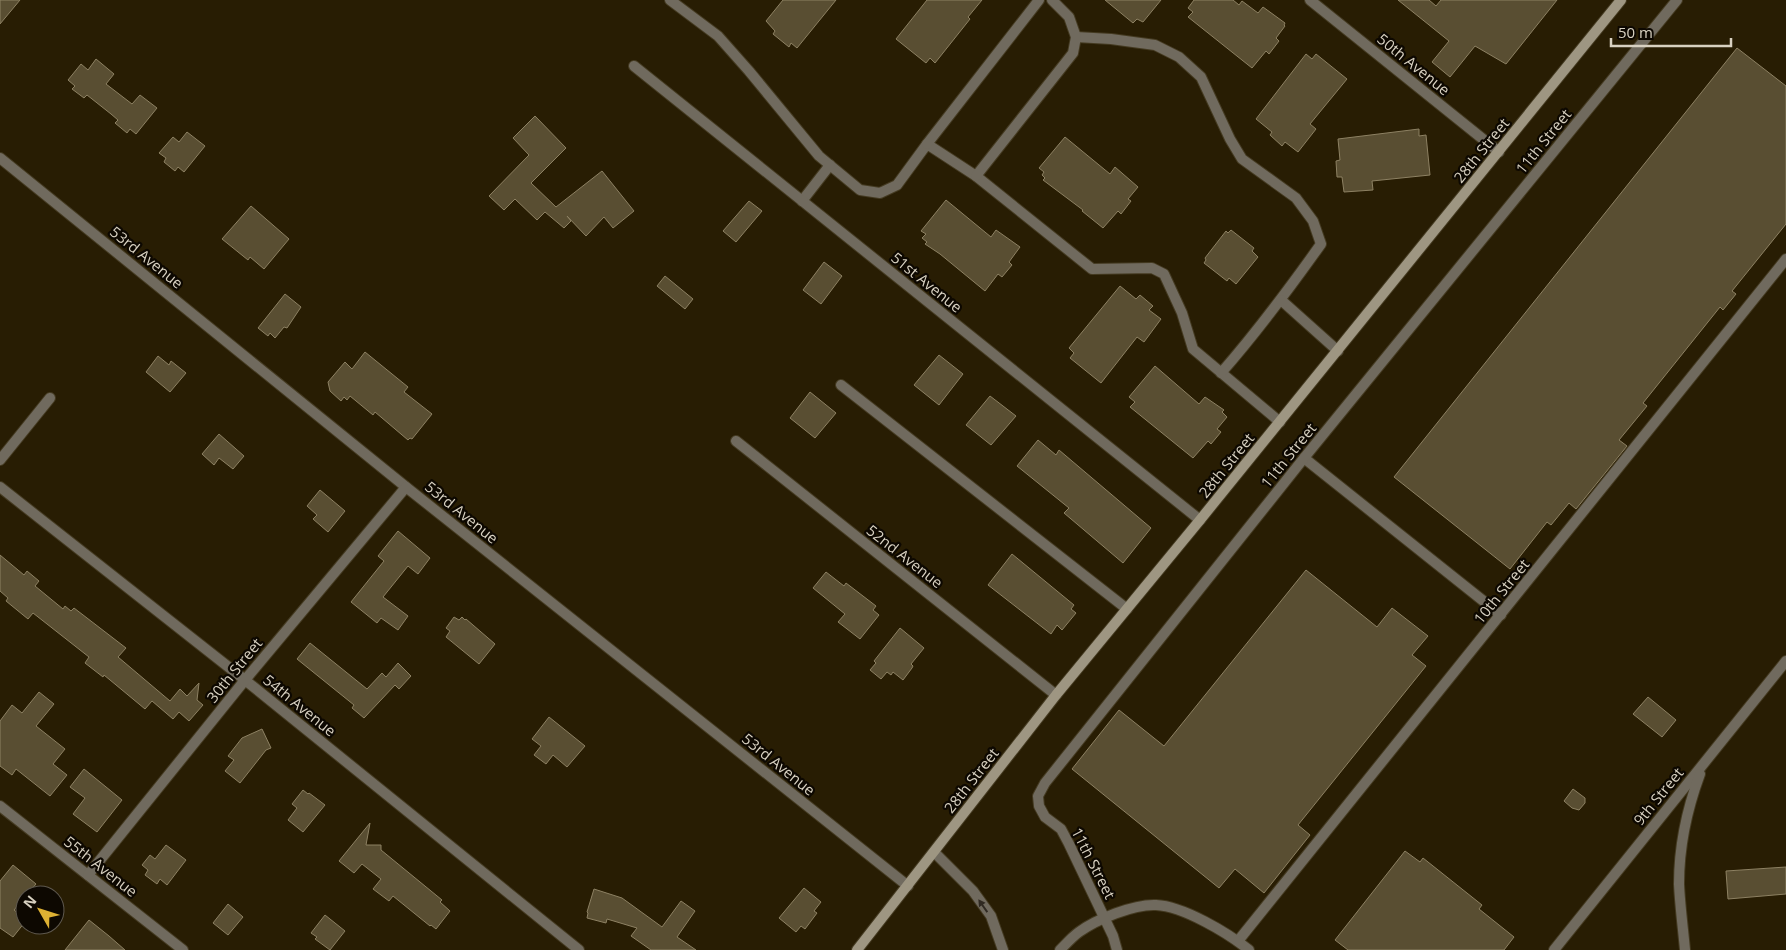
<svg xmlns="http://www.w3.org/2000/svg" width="1786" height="950" font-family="'Open Sans',sans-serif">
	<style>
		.building { fill: #594e32; stroke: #8d8163 }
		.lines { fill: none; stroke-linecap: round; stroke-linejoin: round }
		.service-casing { stroke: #443a21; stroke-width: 12 }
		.minor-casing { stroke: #443a21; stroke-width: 12 }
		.secondary-casing { stroke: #443a21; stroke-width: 12 }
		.service { stroke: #706a5e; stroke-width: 10 }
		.minor { stroke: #706a5e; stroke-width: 10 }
		.secondary { stroke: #9e9682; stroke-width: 10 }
		.oneway { fill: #302a22 }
		.labels { text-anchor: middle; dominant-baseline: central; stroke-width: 4.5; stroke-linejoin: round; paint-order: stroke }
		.street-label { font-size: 15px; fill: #d8d1c1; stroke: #0d0801 }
	</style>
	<rect width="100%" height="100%" fill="#281d03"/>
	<g class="building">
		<polygon points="0,0 20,0 0,24"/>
		<polygon points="783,0 836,0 797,48 791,43 789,47 773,34 775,31 766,21"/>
		<polygon points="927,0 982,0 968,17 970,19 935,63 930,58 926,63 896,39"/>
		<polygon points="1105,0 1161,0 1143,22 1137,19 1133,23"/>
		<polygon points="1194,0 1233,0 1239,5 1242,1 1258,13 1263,7 1285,23 1284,25 1285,26 1276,38 1279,41 1269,54 1266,51 1252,68 1188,17 1193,12 1188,8"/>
		<polygon points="1398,0 1429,0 1436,6 1441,0 1557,0 1506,64 1475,46 1450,77 1432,62 1449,41"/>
		<polygon points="1737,48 1786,86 1786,224 1732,291 1736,294 1723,310 1720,307 1643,403 1647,406 1619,440 1627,446 1576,509 1569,503 1551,525 1547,522 1510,569 1394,477"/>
		<polygon points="1306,54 1312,59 1316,54 1347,79 1310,124 1316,129 1298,152 1285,142 1282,146 1270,135 1272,132 1256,119"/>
		<polygon points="96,59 114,74 106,84 132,104 140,95 157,108 136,134 130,129 127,133 115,123 118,120 111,114 87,95 84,98 72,89 75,86 68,80 81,64 88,70"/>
		<polygon points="535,116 566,148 531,183 556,207 602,171 634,211 613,228 604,217 586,236 567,216 571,221 564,228 545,212 537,220 515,199 504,210 489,196 529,155 513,138"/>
		<polygon points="1419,129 1419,136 1426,135 1430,175 1372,181 1373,190 1344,192 1342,177 1337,177 1336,161 1340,160 1338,139"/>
		<polygon points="187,132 205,146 184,172 178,167 175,171 164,162 166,158 159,153 173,137 179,142"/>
		<polygon points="1065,137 1110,174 1115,167 1138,187 1128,199 1131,201 1121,214 1118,211 1103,228 1082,211 1083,210 1043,180 1045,178 1042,175 1044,172 1039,168"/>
		<polygon points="946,200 991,237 996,230 1020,247 1009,262 1012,265 1002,277 998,274 985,291 940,254 925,244 927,242 922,238 926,234 921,231"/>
		<polygon points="749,201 762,211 736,242 723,231"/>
		<polygon points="251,206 289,239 264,269 250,257 248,260 222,239"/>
		<polygon points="1231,230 1254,248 1252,251 1258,257 1236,284 1229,278 1227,281 1204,263 1206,260 1205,258 1226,231 1228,233"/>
		<polygon points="824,262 842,276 821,304 803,290"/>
		<polygon points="665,276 693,299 685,309 657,286"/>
		<polygon points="1120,286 1136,299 1140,295 1153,306 1149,310 1161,319 1144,342 1137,337 1101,383 1070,358 1074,353 1069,348"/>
		<polygon points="285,294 301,307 287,328 284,327 275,338 270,333 268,336 258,328"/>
		<polygon points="365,352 408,387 404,392 432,414 412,439 410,438 408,440 375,412 373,415 350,396 347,400 344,397 341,401 330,391 328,382 345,362 352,369"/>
		<polygon points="939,355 963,374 939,405 914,385"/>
		<polygon points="158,356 169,365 171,361 186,373 170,392 146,372"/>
		<polygon points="1155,366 1199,404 1205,397 1224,410 1222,412 1227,417 1217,429 1221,432 1211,444 1208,441 1193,458 1130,407 1135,402 1129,397"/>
		<polygon points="810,392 836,413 815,438 790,418"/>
		<polygon points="990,396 1016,416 991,445 966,425"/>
		<polygon points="219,434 244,456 233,469 219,458 214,465 202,454"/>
		<polygon points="1038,440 1056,455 1059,450 1151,528 1123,563 1064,513 1069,508 1017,466"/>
		<polygon points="320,490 345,511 328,532 313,519 317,515 307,506"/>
		<polygon points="398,531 430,558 418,574 408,566 383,597 408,616 398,630 381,618 377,623 351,602 384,561 378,556"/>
		<polygon points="1012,554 1074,605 1071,609 1076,613 1062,630 1057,625 1051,634 988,585"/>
		<polygon points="0,555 24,575 27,571 39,581 35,586 63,609 65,606 71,611 74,608 126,648 118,657 170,701 180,689 187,696 199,683 197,700 203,705 189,721 179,712 173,719 152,701 145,709 104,675 103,677 85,663 89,657 33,613 28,619 6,601 8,598 0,591"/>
		<polygon points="1306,570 1377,627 1392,608 1428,636 1412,655 1426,666 1298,825 1310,835 1264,893 1235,869 1219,888 1072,769 1119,710 1164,746"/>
		<polygon points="826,572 844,586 846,583 876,606 873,610 879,615 860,639 838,622 845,614 813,588"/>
		<polygon points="454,617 459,620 462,617 465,620 466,619 495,644 479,664 446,637 450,631 446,628"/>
		<polygon points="900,628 924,648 911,664 913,666 912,668 903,680 893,672 891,675 887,672 881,679 870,670 876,663 874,661"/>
		<polygon points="310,643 367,689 382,673 386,677 398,663 411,676 399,689 395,685 364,718 352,708 354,705 297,659"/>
		<polygon points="39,692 54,704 36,726 65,749 53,764 67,775 50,796 16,769 12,775 0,766 0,721 12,705 22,713"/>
		<polygon points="1648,697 1676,720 1662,737 1633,714"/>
		<polygon points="549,717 585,746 567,767 553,755 546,764 534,755 541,746 532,739"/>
		<polygon points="262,729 271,748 266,750 240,783 225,771 234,760 228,756 242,738"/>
		<polygon points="84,769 122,800 97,832 73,814 85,798 70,787"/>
		<polygon points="1573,789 1585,798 1585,803 1579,810 1572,808 1564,801"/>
		<polygon points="303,790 308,794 309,793 325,805 303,832 288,820 297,808 292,804"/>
		<polygon points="370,823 366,845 381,845 381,850 442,900 440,902 450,911 436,929 431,925 430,926 393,896 389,901 373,889 381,879 362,864 354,873 339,861"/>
		<polygon points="166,845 186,860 167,885 160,879 157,884 145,875 148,870 142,865 150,855 155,859"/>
		<polygon points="1405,851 1420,862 1423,858 1482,905 1479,909 1514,937 1504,950 1348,950 1335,940"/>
		<polygon points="13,865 36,884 14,910 25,919 25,922 13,937 0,928 0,881"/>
		<polygon points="1786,867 1786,894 1728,899 1726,871"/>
		<polygon points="804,888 821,902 814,911 817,913 805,929 801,926 796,932 779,918"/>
		<polygon points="594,889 622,898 662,927 681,901 695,911 677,937 696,950 651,950 631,936 637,928 607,919 606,923 587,918 588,913 587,912"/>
		<polygon points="228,904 243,917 228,935 213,923"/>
		<polygon points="325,915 345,931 330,950 315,939 317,937 311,933"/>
		<polygon points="89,920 109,936 125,950 65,950"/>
	</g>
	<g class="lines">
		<g class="service-casing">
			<g id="service">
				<polyline points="670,0 718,36 749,71 819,156 860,190 880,193 897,185 927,144 976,176 1092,269 1152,268 1164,274 1182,313 1193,349 1280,422"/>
				<path d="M1076 37 1111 39 1155 45 1179 57 1201 77 1230 139 1242 159 1296 198 1313 221 1321 244C1289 289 1257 332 1221 373"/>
				<polyline points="927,144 1039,0"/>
				<polyline points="976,176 1073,53 1076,37 1069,17 1052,0"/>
				<polyline points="802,201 830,165"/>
				<polyline points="1281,300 1338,351"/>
				<polyline points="841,385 1127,609"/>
			</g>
		</g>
		<g class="minor-casing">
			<g id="minor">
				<polyline points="1310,0 1499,152"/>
				<polyline points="634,66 1200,520"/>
				<polyline points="0,158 406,487 908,886"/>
				<polyline points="736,441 1056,695"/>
				<polyline points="1304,458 1501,615"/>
				<polyline points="0,460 50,398"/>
				<polyline points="0,487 245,680 579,950"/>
				<polyline points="0,806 183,950"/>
				<polyline points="934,852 973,891 991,916 1003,950"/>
				<polyline points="88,875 245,680 406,487"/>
				<polyline points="1238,941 1786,259"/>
				<path d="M1060 950C1066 944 1072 937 1079 932 1097 919 1134 904 1156 905 1183 906 1228 933 1249 950"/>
				<polyline points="1117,950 1113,936 1069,844 1061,829 1045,817 1039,806 1038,796 1045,783 1304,458 1677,0"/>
				<polyline points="1554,950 1786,661"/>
				<path d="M1685 950C1683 928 1680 906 1679 884 1679 847 1687 809 1700 774"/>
			</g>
		</g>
		<g class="secondary-casing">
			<polyline id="secondary" points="857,950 1056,695 1200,520 1621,0"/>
		</g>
		<use href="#service" class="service"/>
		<use href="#minor" class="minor"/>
		<use href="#secondary" class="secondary"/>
	</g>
	<defs><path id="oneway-solid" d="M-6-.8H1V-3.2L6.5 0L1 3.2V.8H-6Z" transform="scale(1.25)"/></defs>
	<use class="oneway" href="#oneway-solid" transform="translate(983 906) rotate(-125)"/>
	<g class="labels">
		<g class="street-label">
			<text transform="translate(1414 64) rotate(39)">50th Avenue</text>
			<text transform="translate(1543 141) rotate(-51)">11th Street</text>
			<text transform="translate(1481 150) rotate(-51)">28th Street</text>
			<text transform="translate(147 257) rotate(39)">53rd Avenue</text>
			<text transform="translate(927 282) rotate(39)">51st Avenue</text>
			<text transform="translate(1288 455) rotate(-51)">11th Street</text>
			<text transform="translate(1226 465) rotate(-51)">28th Street</text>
			<text transform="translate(462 512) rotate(39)">53rd Avenue</text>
			<text transform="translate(905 556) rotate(38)">52nd Avenue</text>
			<text transform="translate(1501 591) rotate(-51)">10th Street</text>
			<text transform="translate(234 670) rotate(-51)">30th Street</text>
			<text transform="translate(300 705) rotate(39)">54th Avenue</text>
			<text transform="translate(779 764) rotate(39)">53rd Avenue</text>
			<text transform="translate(971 780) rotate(-52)">28th Street</text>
			<text transform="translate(1658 796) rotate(-51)">9th Street</text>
			<text transform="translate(1094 863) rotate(63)">11th Street</text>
			<text transform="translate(101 866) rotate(38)">55th Avenue</text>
		</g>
	</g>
	<g transform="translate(40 910) rotate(309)"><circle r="24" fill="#0d0801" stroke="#5e584e"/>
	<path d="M0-4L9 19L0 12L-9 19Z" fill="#deb133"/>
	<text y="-8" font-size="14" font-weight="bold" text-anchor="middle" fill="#d8d1c1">N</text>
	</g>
	<path d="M1611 38v8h120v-8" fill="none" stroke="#d8d1c1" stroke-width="2.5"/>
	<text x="1618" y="38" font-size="15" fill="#d8d1c1" stroke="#0d0801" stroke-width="4" paint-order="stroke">50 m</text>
</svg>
